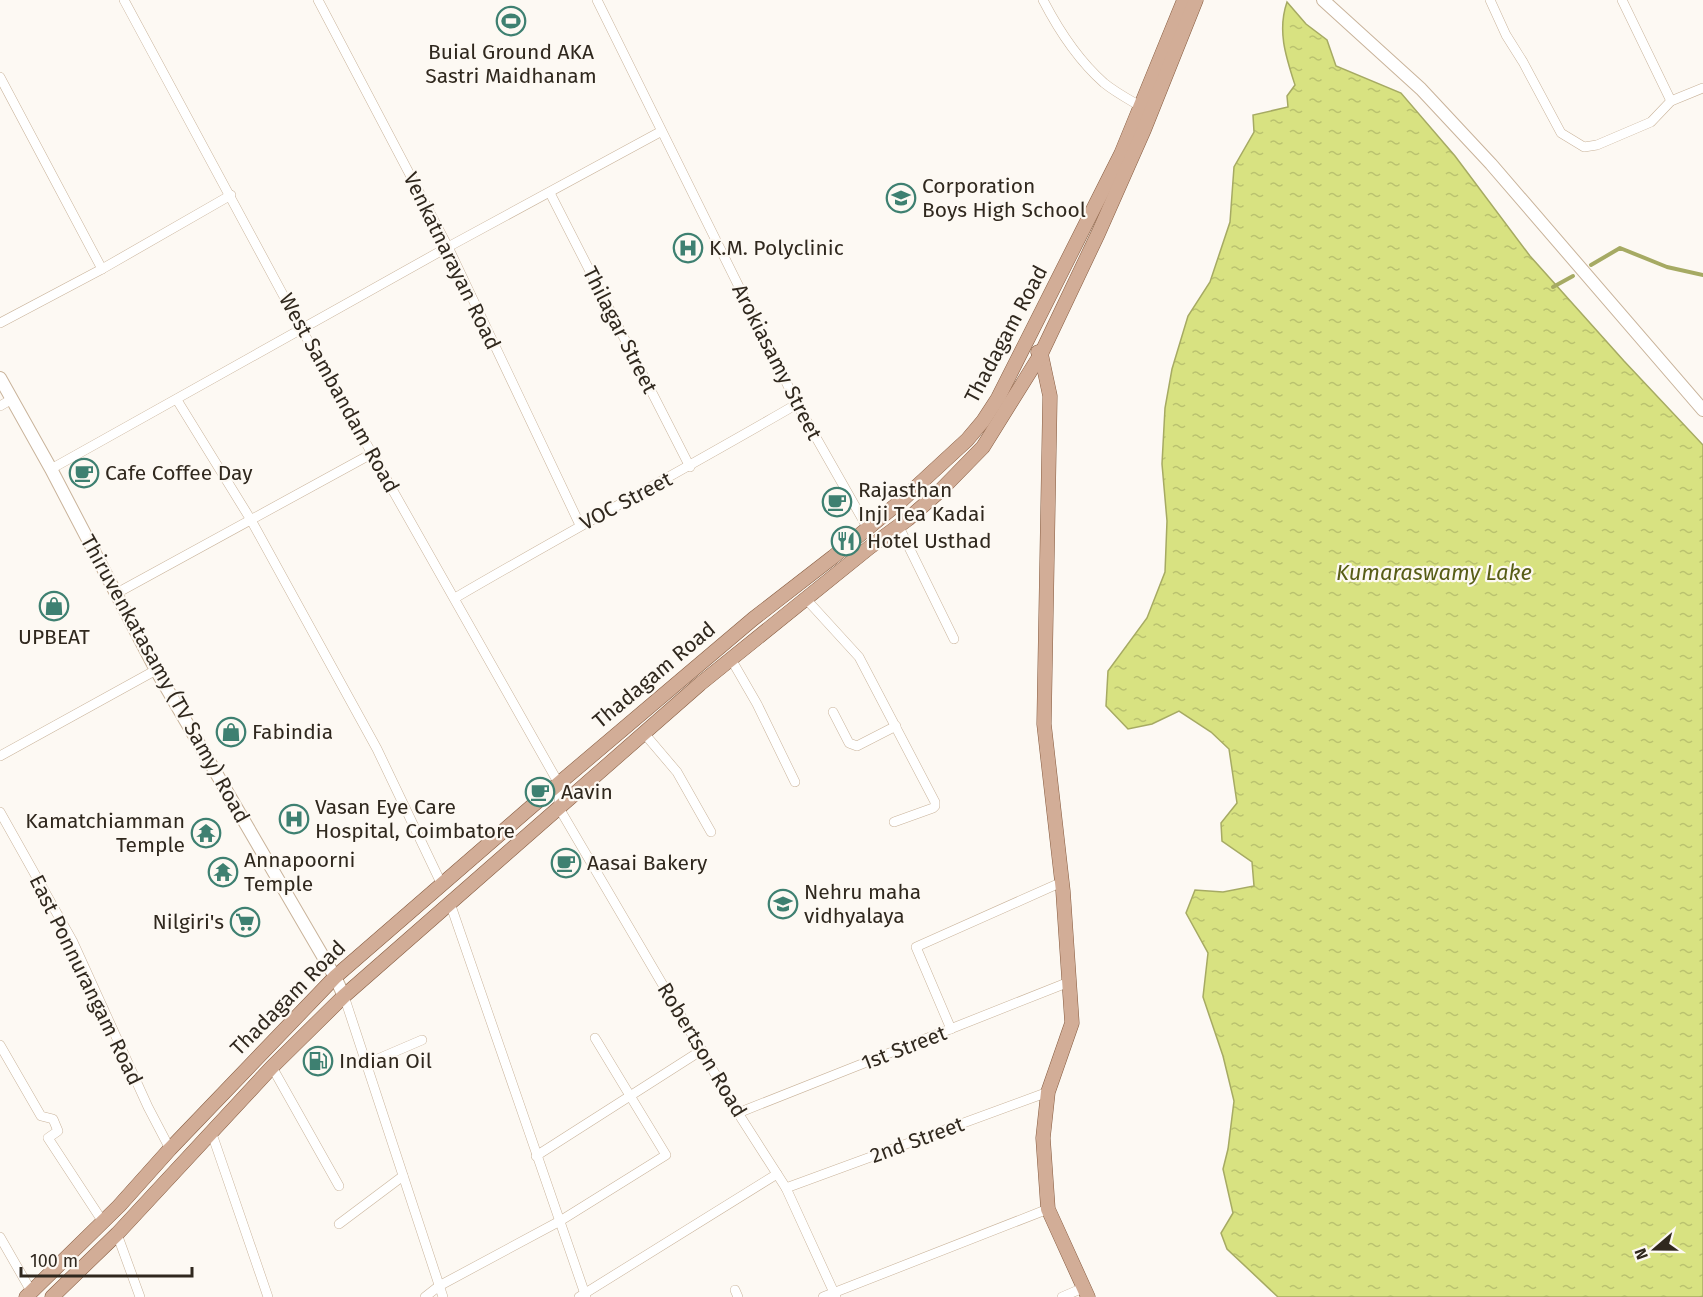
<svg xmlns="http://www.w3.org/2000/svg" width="1703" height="1297" font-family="'Fira Sans',sans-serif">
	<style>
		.water { fill: url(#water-ripples); stroke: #a6aa63; stroke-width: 1.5 }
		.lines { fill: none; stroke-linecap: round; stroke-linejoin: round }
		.stream { stroke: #a6aa63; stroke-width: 4 }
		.street-casing { stroke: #c9b39a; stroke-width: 10 }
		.secondary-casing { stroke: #c9b39a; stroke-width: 14 }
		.primary-casing { stroke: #865b3f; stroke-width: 15 }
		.street { stroke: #fff; stroke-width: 9 }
		.secondary { stroke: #fff; stroke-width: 12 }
		.primary { stroke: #d2ad97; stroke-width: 14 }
		.labels { text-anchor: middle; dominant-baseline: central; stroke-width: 4.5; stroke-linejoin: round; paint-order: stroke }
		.poi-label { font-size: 21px; fill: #30281e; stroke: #fdf9f3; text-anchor: start }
		.street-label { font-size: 21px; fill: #30281e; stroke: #fdf9f3 }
		.water-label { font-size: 22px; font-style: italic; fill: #575d16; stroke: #fdf9f3 }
	</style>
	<defs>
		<pattern id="water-ripples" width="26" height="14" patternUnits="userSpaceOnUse" patternTransform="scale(1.5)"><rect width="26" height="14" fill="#d8e281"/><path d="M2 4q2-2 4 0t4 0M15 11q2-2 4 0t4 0" fill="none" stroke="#bac26f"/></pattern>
	</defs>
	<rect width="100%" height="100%" fill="#fdf9f3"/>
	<path class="water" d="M1287 2 1306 24 1327 40 1336 66 1401 93 1455 156 1530 256 1624 361 1703 445V1297H1278L1227 1249 1221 1233 1233 1213 1223 1169 1228 1149 1234 1101 1223 1056 1203 997 1208 953 1186 913 1195 890 1223 892 1254 886 1252 862 1222 841 1221 823 1237 803 1229 749 1211 732 1179 711 1152 724 1128 729 1106 706 1108 671 1147 618 1165 572 1167 521 1162 464 1165 408 1172 369 1188 316 1210 282 1230 222 1234 167 1254 132 1253 115 1288 107 1287 96 1295 85C1286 57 1277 31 1287 2Z"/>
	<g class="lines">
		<g class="stream">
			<polyline points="1591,265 1620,248 1667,267 1703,275"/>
			<polyline points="1553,287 1573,276"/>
		</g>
		<g class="street-casing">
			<g id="street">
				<polyline points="124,0 302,330 559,784 559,808 738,1113 786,1188 836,1297"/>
				<polyline points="318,0 448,247 580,525"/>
				<polyline points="597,0 797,404 867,527"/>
				<path d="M1043 0C1059 31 1078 60 1104 83 1115 92 1128 99 1140 106"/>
				<polyline points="1490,0 1506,35 1523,62 1561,133 1584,147 1597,145 1651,122 1671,101 1703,88"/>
				<polyline points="1622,0 1671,101"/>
				<polyline points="0,77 102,269"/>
				<polyline points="550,193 690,467"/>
				<polyline points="0,323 102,269 231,195"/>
				<polyline points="177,400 251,520 377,749 442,885"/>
				<polyline points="0,406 12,399"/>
				<polyline points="51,469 448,247 660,132"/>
				<polyline points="899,527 954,639"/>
				<polyline points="117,593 373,453"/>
				<path d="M455 598C568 532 683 470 797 404"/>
				<polyline points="806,599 859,657 935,802 935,806 933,808 894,822"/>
				<polyline points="731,659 757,704 795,782"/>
				<polyline points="833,712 849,743 857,746 896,726"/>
				<polyline points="643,732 677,772 711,832"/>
				<polyline points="0,756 156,670"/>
				<polyline points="0,812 73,942 148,1107 170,1149"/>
				<polyline points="450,903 586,1297"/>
				<polyline points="344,996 443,1297"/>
				<polyline points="951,1029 916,947 1062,882"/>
				<polyline points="0,1045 41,1116 53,1119 58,1131 48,1138 103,1222"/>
				<polyline points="366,1064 422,1040"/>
				<polyline points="272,1067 339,1186"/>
				<polyline points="738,1113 1069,982"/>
				<polyline points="211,1131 268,1297"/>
				<polyline points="536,1156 702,1050"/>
				<polyline points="786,1188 1048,1092"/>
				<polyline points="339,1224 403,1176"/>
				<polyline points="117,1234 140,1297"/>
				<polyline points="0,1237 31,1291"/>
				<polyline points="735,1290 738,1297"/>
				<polyline points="425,1297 439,1286 560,1221 666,1155 595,1038"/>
				<polyline points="579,1297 777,1174"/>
				<polyline points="823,1297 1048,1209"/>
				<polyline points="1062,1297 1083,1288"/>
			</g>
		</g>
		<g class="secondary-casing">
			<g id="secondary">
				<polyline points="1323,0 1421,89 1491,164 1703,410"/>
				<polyline points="0,378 51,469 156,670 335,977 344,996"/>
			</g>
		</g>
		<g class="primary-casing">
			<g id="primary">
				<polyline points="1038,352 1041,354 1050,396 1044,724 1063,891 1072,1023 1048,1092 1043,1138 1048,1209 1088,1297"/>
				<polyline points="26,1297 119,1206 170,1149 335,977 531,807 753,619 833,557 902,500 967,440 983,421 998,398 1121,154 1184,0"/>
				<polyline points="52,1297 117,1234 272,1067 344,996 700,684 870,547 908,519 941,490 983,447 1041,354 1098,234 1144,130 1196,0"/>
			</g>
		</g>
		<use href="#street" class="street"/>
		<use href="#secondary" class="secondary"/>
		<use href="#primary" class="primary"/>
	</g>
	<defs>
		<g id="stadium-ring" transform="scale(1.5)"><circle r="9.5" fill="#fdf9f3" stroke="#3e8071" stroke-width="1.5"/><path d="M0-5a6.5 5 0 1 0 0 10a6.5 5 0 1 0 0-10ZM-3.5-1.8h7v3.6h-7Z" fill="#3e8071"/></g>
		<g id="school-ring" transform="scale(1.5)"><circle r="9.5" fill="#fdf9f3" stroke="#3e8071" stroke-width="1.5"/><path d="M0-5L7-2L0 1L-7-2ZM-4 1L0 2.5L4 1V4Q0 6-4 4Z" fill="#3e8071"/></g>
		<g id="hospital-ring" transform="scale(1.5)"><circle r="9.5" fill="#fdf9f3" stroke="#3e8071" stroke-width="1.5"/><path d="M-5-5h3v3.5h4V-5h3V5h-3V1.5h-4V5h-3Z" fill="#3e8071"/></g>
		<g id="cafe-ring" transform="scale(1.5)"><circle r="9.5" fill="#fdf9f3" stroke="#3e8071" stroke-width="1.5"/><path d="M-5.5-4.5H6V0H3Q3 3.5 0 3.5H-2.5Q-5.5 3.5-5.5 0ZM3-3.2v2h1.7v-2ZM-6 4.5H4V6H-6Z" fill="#3e8071"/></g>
		<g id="restaurant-ring" transform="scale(1.5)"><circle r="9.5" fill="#fdf9f3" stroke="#3e8071" stroke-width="1.5"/><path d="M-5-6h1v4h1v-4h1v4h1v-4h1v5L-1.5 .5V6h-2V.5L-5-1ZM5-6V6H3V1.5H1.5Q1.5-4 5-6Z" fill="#3e8071"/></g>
		<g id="shop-ring" transform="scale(1.5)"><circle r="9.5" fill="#fdf9f3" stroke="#3e8071" stroke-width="1.5"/><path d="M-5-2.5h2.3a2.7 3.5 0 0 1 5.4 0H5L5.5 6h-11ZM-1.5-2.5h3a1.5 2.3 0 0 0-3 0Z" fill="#3e8071"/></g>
		<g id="temple-ring" transform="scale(1.5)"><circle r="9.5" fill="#fdf9f3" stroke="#3e8071" stroke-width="1.5"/><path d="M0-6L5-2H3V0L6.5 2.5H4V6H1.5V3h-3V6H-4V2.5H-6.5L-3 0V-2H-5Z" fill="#3e8071"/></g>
		<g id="supermarket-ring" transform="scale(1.5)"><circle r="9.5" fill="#fdf9f3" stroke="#3e8071" stroke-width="1.5"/><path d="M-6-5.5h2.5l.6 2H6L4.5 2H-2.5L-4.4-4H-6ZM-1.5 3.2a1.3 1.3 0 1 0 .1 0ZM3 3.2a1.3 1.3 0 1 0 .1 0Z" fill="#3e8071"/></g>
		<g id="fuel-ring" transform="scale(1.5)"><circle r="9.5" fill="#fdf9f3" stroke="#3e8071" stroke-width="1.5"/><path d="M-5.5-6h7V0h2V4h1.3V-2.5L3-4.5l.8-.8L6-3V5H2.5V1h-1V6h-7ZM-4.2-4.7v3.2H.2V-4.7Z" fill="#3e8071"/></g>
	</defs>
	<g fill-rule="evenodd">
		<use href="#stadium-ring" x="511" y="21"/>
		<use href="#school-ring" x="901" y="198"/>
		<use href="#hospital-ring" x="688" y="248"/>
		<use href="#cafe-ring" x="84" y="473"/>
		<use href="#cafe-ring" x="837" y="502"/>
		<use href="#restaurant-ring" x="846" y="541"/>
		<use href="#shop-ring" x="54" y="606"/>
		<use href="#shop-ring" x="231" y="732"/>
		<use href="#cafe-ring" x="540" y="792"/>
		<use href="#hospital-ring" x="294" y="819"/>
		<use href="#temple-ring" x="206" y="833"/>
		<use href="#cafe-ring" x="566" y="863"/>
		<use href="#temple-ring" x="223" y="872"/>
		<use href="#school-ring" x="783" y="904"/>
		<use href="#supermarket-ring" x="245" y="922"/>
		<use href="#fuel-ring" x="318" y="1061"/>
	</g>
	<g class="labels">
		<g class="poi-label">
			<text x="511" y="52" text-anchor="middle">Buial Ground AKA<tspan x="511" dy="24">Sastri Maidhanam</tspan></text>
			<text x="922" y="186">Corporation<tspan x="922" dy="24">Boys High School</tspan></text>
			<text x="709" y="248">K.M. Polyclinic</text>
			<text x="105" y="473">Cafe Coffee Day</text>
			<text x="858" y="490">Rajasthan<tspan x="858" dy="24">Inji Tea Kadai</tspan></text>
			<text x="867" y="541">Hotel Usthad</text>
			<text x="54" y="637" text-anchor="middle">UPBEAT</text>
			<text x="252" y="732">Fabindia</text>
			<text x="561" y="792">Aavin</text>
			<text x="315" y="807">Vasan Eye Care<tspan x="315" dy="24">Hospital, Coimbatore</tspan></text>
			<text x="185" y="821" text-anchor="end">Kamatchiamman<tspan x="185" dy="24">Temple</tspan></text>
			<text x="244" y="860">Annapoorni<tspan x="244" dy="24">Temple</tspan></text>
			<text x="587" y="863">Aasai Bakery</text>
			<text x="804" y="892">Nehru maha<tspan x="804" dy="24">vidhyalaya</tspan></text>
			<text x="224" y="922" text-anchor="end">Nilgiri's</text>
			<text x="339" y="1061">Indian Oil</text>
		</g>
		<g class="street-label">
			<text transform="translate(452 261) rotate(64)">Venkatnarayan Road</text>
			<text transform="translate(620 330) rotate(63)">Thilagar Street</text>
			<text transform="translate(1006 334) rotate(-62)">Thadagam Road</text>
			<text transform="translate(777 362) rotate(63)">Arokiasamy Street</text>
			<text transform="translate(339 393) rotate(61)">West Sambandam Road</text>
			<text transform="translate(626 501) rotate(-28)">VOC Street</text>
			<text transform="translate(654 675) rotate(-40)">Thadagam Road</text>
			<text transform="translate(165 679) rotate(61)">Thiruvenkatasamy (TV Samy) Road</text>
			<text transform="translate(86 980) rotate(64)">East Ponnurangam Road</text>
			<text transform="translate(288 998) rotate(-45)">Thadagam Road</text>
			<text transform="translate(904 1048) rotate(-21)">1st Street</text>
			<text transform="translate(702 1050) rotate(59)">Robertson Road</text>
			<text transform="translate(917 1140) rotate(-20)">2nd Street</text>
		</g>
		<g class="water-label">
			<text x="1434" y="572">Kumaraswamy Lake</text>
		</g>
	</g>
	<g transform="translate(1655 1249) rotate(250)" stroke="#fdf9f3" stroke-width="4.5" paint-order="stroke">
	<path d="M0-4.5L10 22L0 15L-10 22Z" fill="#30281e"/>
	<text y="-9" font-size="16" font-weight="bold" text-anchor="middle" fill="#30281e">N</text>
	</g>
	<path d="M21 1267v9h171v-9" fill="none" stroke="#30281e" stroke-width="3"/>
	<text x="30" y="1267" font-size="18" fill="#30281e" stroke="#fdf9f3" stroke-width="4.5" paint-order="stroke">100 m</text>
</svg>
